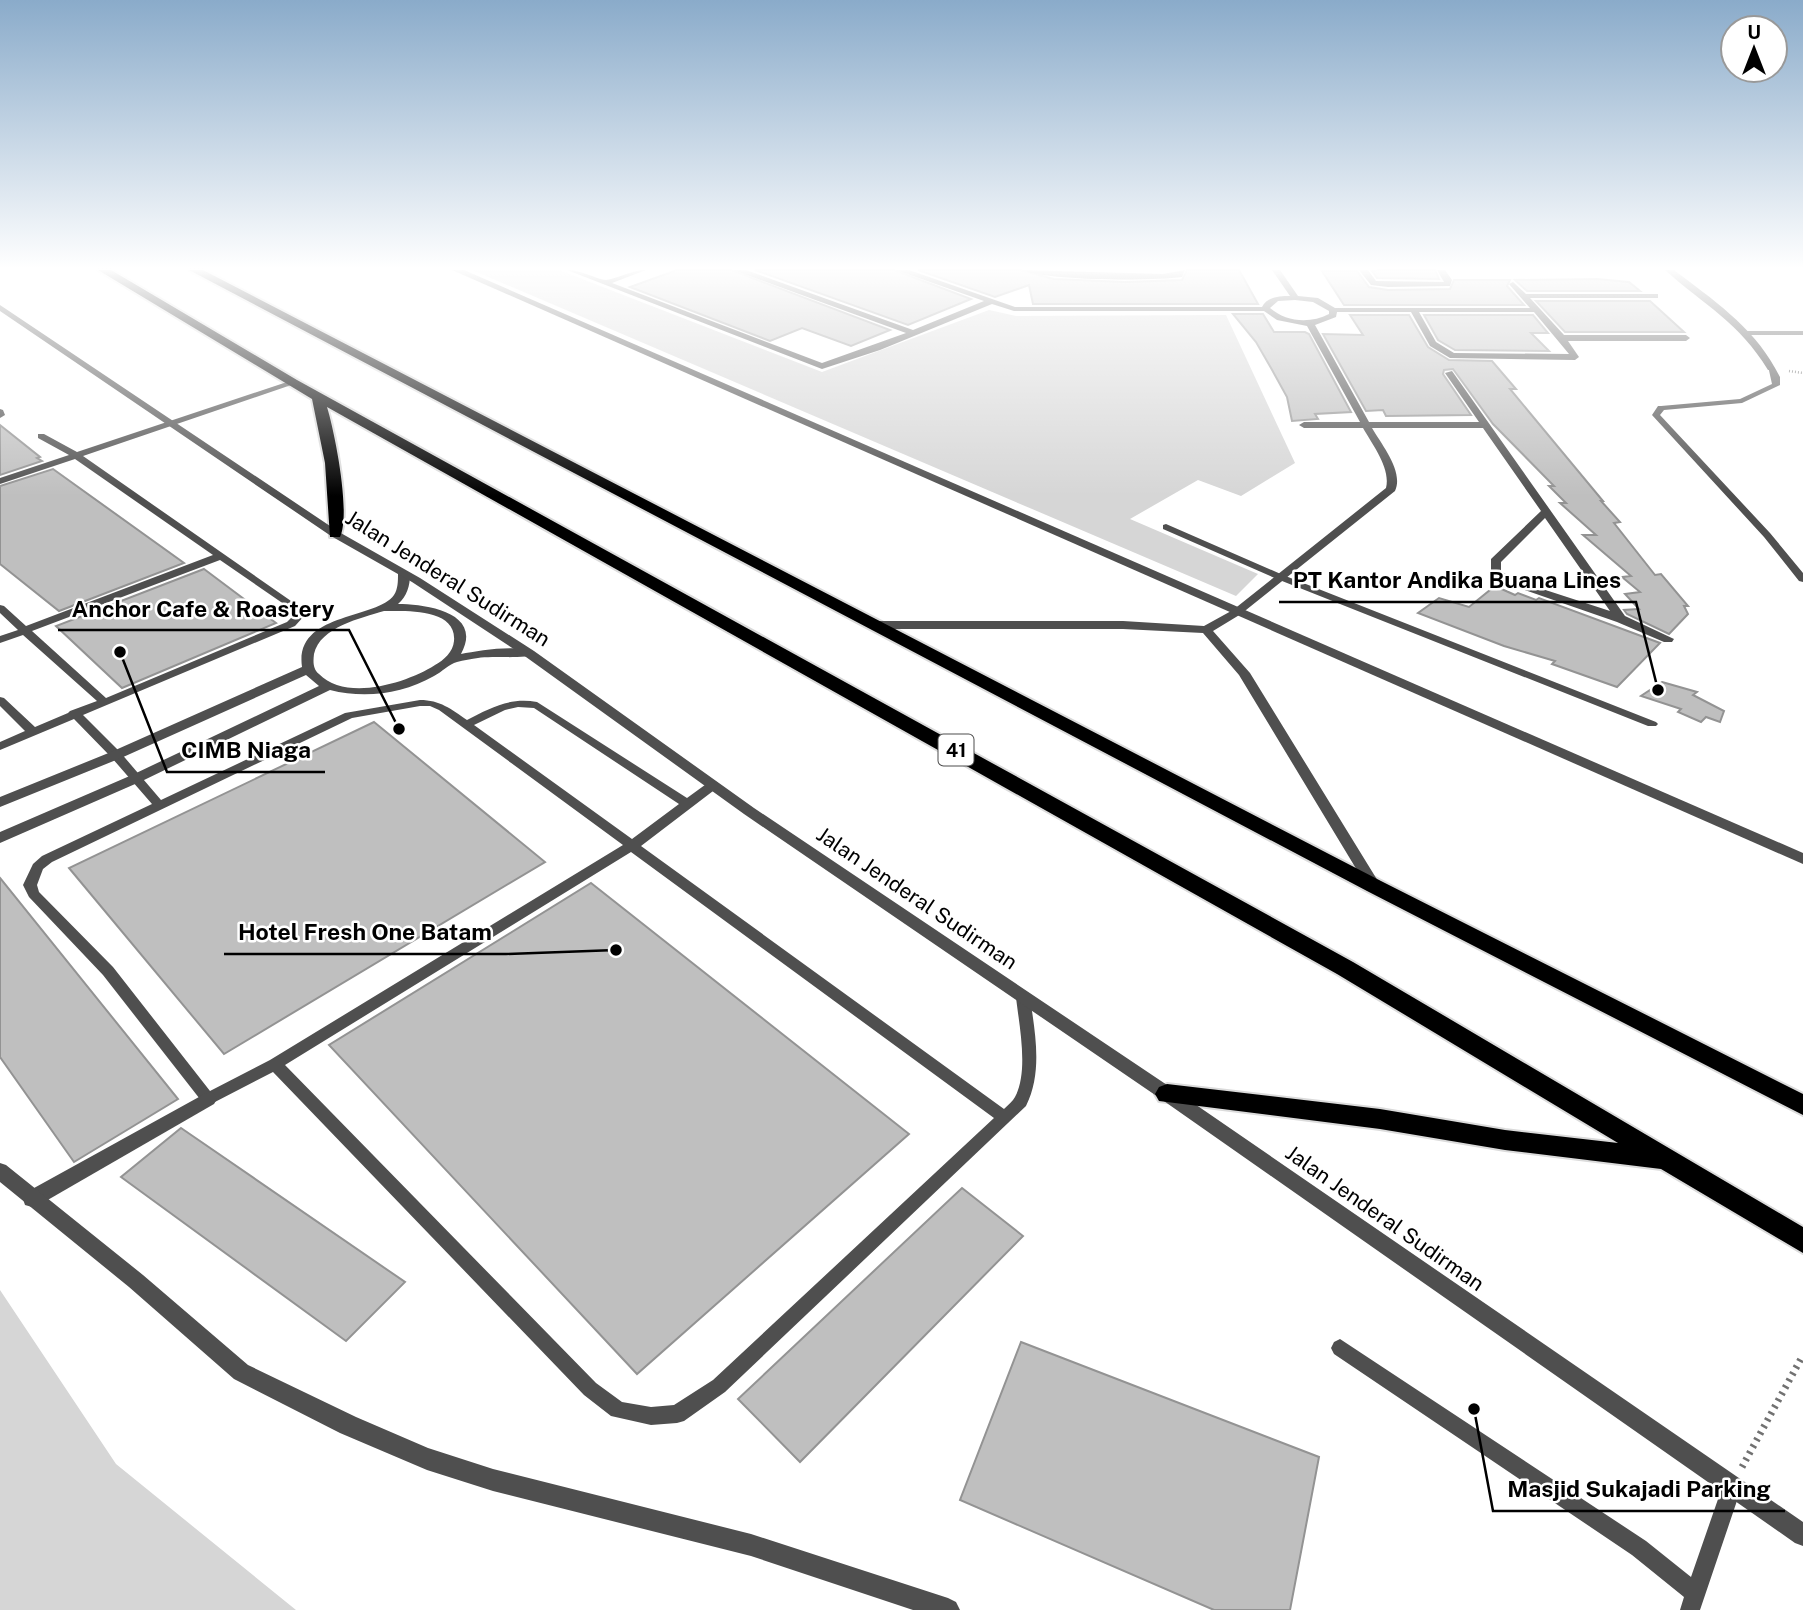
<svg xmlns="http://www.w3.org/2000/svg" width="1803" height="1610" font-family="'Public Sans',sans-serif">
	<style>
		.green { fill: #d6d6d6 }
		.building { fill: #bfbfbf; stroke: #939393; stroke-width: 2 }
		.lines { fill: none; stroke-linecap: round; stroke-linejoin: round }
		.trunk-casing { stroke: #dbdbdb; stroke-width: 4 }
		.path-far1 { stroke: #717171; stroke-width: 2.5; stroke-dasharray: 1 2; stroke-linecap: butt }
		.path { stroke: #717171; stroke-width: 7; stroke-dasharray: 2.5 5; stroke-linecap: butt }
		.service { fill: #4f4f4f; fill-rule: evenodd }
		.pedestrian { fill: #4f4f4f; fill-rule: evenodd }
		.minor { fill: #4f4f4f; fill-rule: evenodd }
		.tertiary { fill: #4f4f4f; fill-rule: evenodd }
		.trunk { fill: #000; fill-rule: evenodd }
		.labels { text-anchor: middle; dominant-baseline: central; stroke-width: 5; stroke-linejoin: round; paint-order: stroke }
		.shield { fill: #fff; stroke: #4c4c4c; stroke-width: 2 }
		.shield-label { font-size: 19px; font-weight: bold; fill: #000 }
		.street-label { font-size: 21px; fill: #000; stroke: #fff }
		.leader { fill: none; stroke: #000; stroke-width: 2.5 }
		.callout-dot { fill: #000; stroke: #fff; stroke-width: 2.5 }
		.callout-label { font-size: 23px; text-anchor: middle; font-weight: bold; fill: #000; stroke: #fff; stroke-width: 5; stroke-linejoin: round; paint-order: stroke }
	</style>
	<rect width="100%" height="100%" fill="#fff"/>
	<g class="green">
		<polygon points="472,270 559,270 822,372 989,310 1016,316 1226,315 1295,463 1241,496 1198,480 1130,519 1258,574 1236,596"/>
		<polygon points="0,1290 116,1464 296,1610 0,1610"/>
	</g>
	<g class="building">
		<polygon points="677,270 731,270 890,330 851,346 802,328 770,341 630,287"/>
		<polygon points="755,270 894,270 971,299 908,325"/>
		<polygon points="918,270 1020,270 1054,279 1125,282 1182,280 1187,270 1239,270 1258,304 1033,304 1029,285 995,297"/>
		<polygon points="1380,270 1435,270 1439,279 1377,278 1372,271"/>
		<polygon points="1322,271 1357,271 1369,287 1388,290 1450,289 1454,280 1510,280 1507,286 1524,305 1344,305"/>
		<polygon points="1597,279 1629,282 1640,291 1527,291 1515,280"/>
		<polygon points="1536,301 1650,301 1684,332 1565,332"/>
		<polygon points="1233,314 1263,314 1274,332 1305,332 1309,334 1351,412 1315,414 1318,419 1292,421 1287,397 1271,368 1256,342"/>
		<polygon points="1350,315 1409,315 1428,347 1449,360 1492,361 1516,389 1510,389 1603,501 1601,501 1620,522 1614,523 1655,575 1661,574 1688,606 1684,606 1688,614 1669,634 1627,614 1624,610 1639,609 1625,594 1640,592 1622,577 1631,576 1583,535 1596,535 1560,503 1566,503 1549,486 1554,486 1493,424 1453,369 1444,370 1443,374 1471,415 1386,416 1383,410 1366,411 1323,334 1363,335"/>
		<polygon points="1424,315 1533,315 1548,333 1531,333 1549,351 1455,350 1438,340"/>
		<polygon points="0,425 40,457 37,458 42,461 0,475"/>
		<polygon points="53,469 184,563 59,611 0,564 0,486"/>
		<polygon points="204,569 276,623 122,688 56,626"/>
		<polygon points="1495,586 1515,595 1518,593 1536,600 1539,598 1660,643 1617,687 1552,664 1555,661 1504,646 1418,613 1439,598 1469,607"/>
		<polygon points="1662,682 1697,692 1693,695 1724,711 1720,722 1706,717 1701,722 1678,712 1681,709 1641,696"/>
		<polygon points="374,722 545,862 224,1054 69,868"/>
		<polygon points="0,878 178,1099 74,1162 0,1057"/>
		<polygon points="591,883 909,1134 637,1374 329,1045"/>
		<polygon points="181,1128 405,1282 346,1341 121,1177"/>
		<polygon points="962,1188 1023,1236 800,1462 738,1399"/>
		<polygon points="1021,1342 1319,1457 1290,1610 1214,1610 960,1500"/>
	</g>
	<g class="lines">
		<g class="trunk-casing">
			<g id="trunk">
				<path d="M98 270H111L297 380 1353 962 1803 1227V1253L1661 1169 1505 1150 1380 1129 1159 1101 1155 1094 1159 1087 1167 1084 1380 1109 1505 1130 1618 1143 1337 974 327 407C335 433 351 514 340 537H330L325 463 312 399Z"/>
				<polygon points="189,270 203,270 1381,881 1803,1094 1803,1115 1367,891"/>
			</g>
		</g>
		<polyline class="path-far1" points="1789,371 1803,373"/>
		<polyline class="path" points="1742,1467 1803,1355"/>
		<g class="service">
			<rect x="1743" y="331" width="60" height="4"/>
			<polygon points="1768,366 1775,368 1780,377 1780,385 1742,403 1664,410 1660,415 1770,533 1803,573 1803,582 1799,581 1764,537 1652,415 1658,406 1661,406 1740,399 1772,384"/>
			<path d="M290 381 297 383 83 456 304 610 305 615 295 626 83 715 120 752 161 800 345 713 420 700C440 700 451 709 467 720 490 708 510 697 537 702L687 798 709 782H717L719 785 717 788 641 846 1004 1109C1008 1105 1013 1101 1015 1097 1029 1071 1019 1025 1016 997L1018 993 1023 992 1028 993 1030 997C1035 1033 1043 1072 1026 1106L725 1392 684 1421 677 1423 651 1425 611 1416 584 1395 273 1072 213 1103 208 1105 203 1103 103 975 29 897 23 885 33 864 42 856 152 804 112 758 74 719 0 750V742L25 731 0 706V697L4 698 35 727 68 713 70 711 97 701 23 635 0 643V636L18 630 0 613V605L4 606 26 626 213 555 75 459 0 484V478L69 455 38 438V434H44L77 452ZM220 560 294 611 295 614 287 622 106 698 32 631ZM420 706H430L439 710 623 845 270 1060 210 1091 113 967 39 892 37 885 43 869 52 862 352 718ZM518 707 534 708 679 804 632 839 474 725 505 710ZM631 852 994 1118 713 1380 674 1405 651 1407 622 1402 596 1383 285 1065Z"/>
			<polygon points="1166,524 1283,575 1656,722 1658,724 1656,726 1648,726 1277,579 1163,529 1163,525"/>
			<polygon points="1340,1339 1646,1541 1691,1577 1725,1479 1732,1476 1739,1479 1742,1486 1700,1610 1680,1610 1684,1597 1632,1555 1334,1354 1331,1348 1334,1342"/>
		</g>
		<polygon class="pedestrian" points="208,1092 214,1094 217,1099 214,1104 39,1205 32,1207 25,1205 23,1199 25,1193"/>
		<g class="minor">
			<path d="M567 270C582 270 598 280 606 280 620 278 631 270 646 270L612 283 822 363 906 333 733 270H746L913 330 984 301 896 270H909L1015 307H1262C1267 297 1279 296 1290 296L1272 270H1280L1298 296 1318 298 1335 308H1530L1509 284 1513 282 1526 294H1658V298H1530L1564 335H1686L1690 338 1686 341H1568L1579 357 1575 360 1450 358 1430 346 1411 312H1337L1336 317 1315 325 1369 422H1479L1445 373 1452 371 1625 616 1674 639 1672 642H1664L1617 622 1507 584 1491 574V559L1541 511 1483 428H1372C1382 445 1404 472 1395 491L1241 614 1213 631 1250 673 1381 886 1379 890H1369L1239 675 1203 633 1123 629H876L870 625 876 621H1123L1204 626 1233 610 1386 488C1391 468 1372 444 1363 428H1304L1299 425 1304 422H1360L1307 326 1277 320 1264 311H1014L992 304 880 350 822 369ZM1295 300 1313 302 1329 311V314C1310 324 1286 322 1270 308L1278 301ZM1419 312H1534L1569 354 1454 353 1436 342ZM1545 518 1610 611 1515 580 1501 571V562Z"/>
			<path d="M1022 270 1163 274 1185 270 1182 277C1152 281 1048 281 1022 270Z"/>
			<polygon points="1359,270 1368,270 1376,281 1444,282 1437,270 1445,270 1452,280 1450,286 1447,286 1388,287 1371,285"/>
			<path d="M1665 270H1674C1712 299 1752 326 1775 368L1774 370H1768C1739 322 1705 306 1665 270Z"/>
			<polygon points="0,409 3,410 5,415 0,418"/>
			<path d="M404 571 410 574C410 586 407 596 398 604 425 604 484 612 461 654 480 651 520 643 536 654 529 659 492 656 478 658 472 659 463 660 457 662 449 664 442 672 434 676 402 694 365 699 330 690L142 781 0 843V832L132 775 319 686 306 675 121 758 0 807V797L111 752 302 667C294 612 376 620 394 595 398 589 398 581 398 574ZM384 611C406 611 457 608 454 641 453 652 444 660 435 665 407 683 346 702 319 674 313 669 313 662 314 654 320 627 361 618 384 611Z"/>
			<polygon points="0,1163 6,1165 143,1275 248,1365 356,1417 428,1448 493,1469 751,1534 948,1598 956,1602 960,1610 913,1610 751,1556 493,1491 427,1470 340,1433 234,1379 129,1287 0,1182"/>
		</g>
		<g class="tertiary">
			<polygon points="452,270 464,270 1803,853 1803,864"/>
			<polygon points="0,305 339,532 420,578 534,651 754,808 1173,1089 1803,1522 1803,1546 1795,1543 1161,1099 744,814 526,657 412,582 331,536 0,311"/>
		</g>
		<use href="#trunk" class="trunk"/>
	</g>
	<linearGradient id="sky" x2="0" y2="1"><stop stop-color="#8aabca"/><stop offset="0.54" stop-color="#fff"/><stop offset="1" stop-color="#fff" stop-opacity="0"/></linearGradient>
	<rect width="1803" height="496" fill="url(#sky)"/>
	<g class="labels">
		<rect class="shield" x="938.5" y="734.5" width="35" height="31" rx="5"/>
		<g class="shield-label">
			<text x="956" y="750">41</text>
		</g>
		<g class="street-label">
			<text transform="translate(448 578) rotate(32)">Jalan Jenderal Sudirman</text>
			<text transform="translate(917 898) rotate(34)">Jalan Jenderal Sudirman</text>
			<text transform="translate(1385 1218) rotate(35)">Jalan Jenderal Sudirman</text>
		</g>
	</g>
	<path class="leader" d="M1658 690L1636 602H1279M399 729L349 630H58M120 652L167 772H325M616 950L506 954H224M1474 1409L1493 1511H1785"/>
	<g class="callout-dot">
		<circle cx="1658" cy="690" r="7"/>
		<circle cx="399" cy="729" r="7"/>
		<circle cx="120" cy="652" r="7"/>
		<circle cx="616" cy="950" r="7"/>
		<circle cx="1474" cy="1409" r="7"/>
	</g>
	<g class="callout-label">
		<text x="1457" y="588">PT Kantor Andika Buana Lines</text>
		<text x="203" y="617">Anchor Cafe &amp; Roastery</text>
		<text x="246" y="758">CIMB Niaga</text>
		<text x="365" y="940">Hotel Fresh One Batam</text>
		<text x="1639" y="1497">Masjid Sukajadi Parking</text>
	</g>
	<g transform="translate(1754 49)"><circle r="33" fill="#ffffff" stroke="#999999" stroke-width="2"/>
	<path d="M0-5L12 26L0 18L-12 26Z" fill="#000000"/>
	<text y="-10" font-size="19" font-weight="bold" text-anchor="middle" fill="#000000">U</text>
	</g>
</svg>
